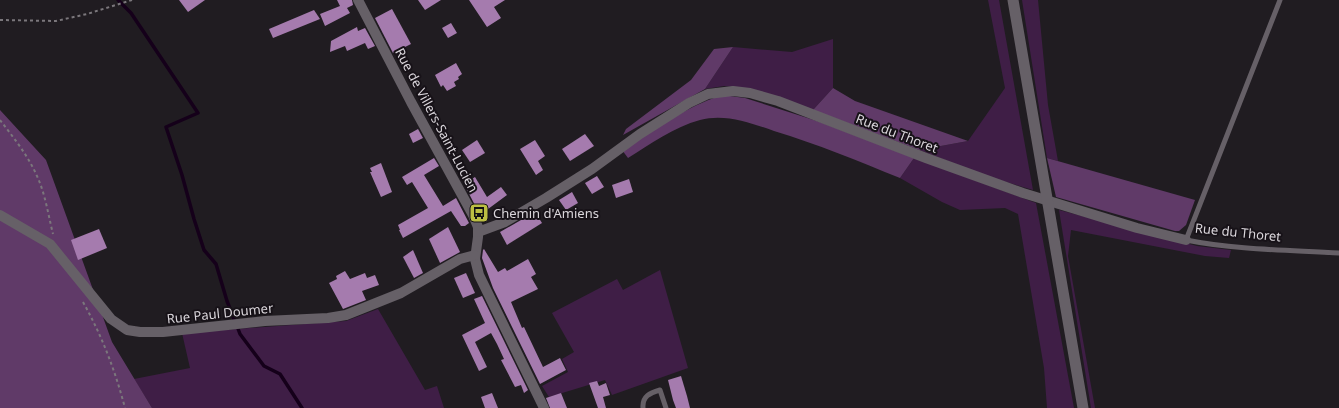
<svg xmlns="http://www.w3.org/2000/svg" width="1339" height="408" font-family="'Noto Sans',sans-serif">
	<style>
		.green { fill: #3f1e46 }
		.forest { fill: #603a68 }
		.lines { fill: none; stroke-linecap: round; stroke-linejoin: round }
		.stream { stroke: #15001a; stroke-width: 3.5 }
		.building { fill: #a57bae }
		.path { stroke: #7b777c; stroke-width: 2; stroke-dasharray: 3 3; stroke-linecap: butt }
		.service { stroke: #666067; stroke-width: 5 }
		.minor { stroke: #666067; stroke-width: 10 }
		.secondary { stroke: #666067; stroke-width: 11 }
		.labels { text-anchor: middle; dominant-baseline: central; stroke-width: 4; stroke-linejoin: round; paint-order: stroke }
		.street-label { font-size: 13px; fill: #dad6db; stroke: #171218 }
		.poi-label { font-size: 13px; fill: #dad6db; stroke: #171218; text-anchor: start }
	</style>
	<rect width="100%" height="100%" fill="#201c21"/>
	<g class="green">
		<polygon points="988,0 999,0 1033,190 992,178 919,150 968,141 1005,88"/>
		<polygon points="1022,0 1038,0 1048,105 1058,161 1047,158"/>
		<polygon points="833,39 833,88 813,110 744,88 724,86 705,89 733,47 792,52"/>
		<polygon points="914,158 1036,203 1074,408 1047,408 1044,368 1018,214 1005,208 960,210 942,202 900,178"/>
		<polygon points="1059,210 1197,246 1231,250 1229,258 1205,256 1071,230 1068,256 1095,408 1091,408"/>
		<polygon points="660,270 688,368 612,395 605,380 549,397 542,386 568,372 562,359 574,352 552,313 617,279 623,290"/>
		<polygon points="378,309 425,390 437,386 444,408 152,408 134,379 190,368 182,333 346,321"/>
	</g>
	<g class="forest">
		<polygon points="733,47 705,89 623,135 626,129 691,80 714,49"/>
		<polygon points="833,88 855,101 968,141 919,150 813,110"/>
		<path d="M722 95 745 98 820 122 914 158 900 178C858 161 817 144 774 131 751 123 725 113 700 120 674 127 650 144 628 158L622 150C655 129 685 107 722 95Z"/>
		<polygon points="0,110 46,160 112,342 152,408 0,408"/>
		<polygon points="1047,158 1195,200 1186,225 1179,231 1175,231 1056,197"/>
	</g>
	<g class="lines">
		<g class="stream">
			<polyline points="118,0 131,13 198,113 166,127 182,175 194,219 204,250 216,264 227,301 234,319"/>
			<polyline points="237,326 240,334 264,366 280,374 302,408"/>
		</g>
	</g>
	<g class="building">
		<polygon points="179,0 205,0 188,12"/>
		<polygon points="337,0 352,0 353,5 347,8 350,13 325,26 320,14 340,6"/>
		<polygon points="418,0 441,0 425,10"/>
		<polygon points="469,0 505,0 494,7 501,18 487,27"/>
		<polygon points="392,9 411,44 393,53 375,18"/>
		<polygon points="314,10 320,19 273,38 269,29"/>
		<polygon points="451,23 457,33 448,38 442,28"/>
		<polygon points="357,27 358,31 365,28 375,46 368,49 365,43 347,51 345,46 330,52 331,41"/>
		<polygon points="456,63 462,74 458,77 459,79 454,82 456,86 447,91 443,85 441,87 435,75"/>
		<polygon points="418,129 423,138 413,143 409,134"/>
		<polygon points="585,134 594,146 570,161 562,149"/>
		<polygon points="477,140 485,153 470,162 462,150"/>
		<polygon points="535,140 545,156 538,161 543,170 536,175 520,149"/>
		<polygon points="434,158 439,166 424,175 443,206 456,198 469,223 465,226 461,226 451,211 403,238 399,230 400,230 398,225 428,208 412,182 407,185 402,177"/>
		<polygon points="381,163 392,192 381,197 370,172 372,172 370,168"/>
		<polygon points="597,176 604,187 592,194 585,183"/>
		<polygon points="475,177 487,197 501,187 507,195 480,215 464,184"/>
		<polygon points="629,179 633,192 616,198 612,185"/>
		<polygon points="572,192 578,203 566,210 559,200"/>
		<polygon points="535,212 542,223 507,245 500,232"/>
		<polygon points="448,227 460,252 440,263 429,239"/>
		<polygon points="99,229 107,248 78,260 71,240"/>
		<polygon points="484,249 498,272 505,268 507,271 528,259 536,274 531,277 538,289 511,302 522,328 524,327 543,367 560,358 566,370 540,384 493,288 482,258 483,250"/>
		<polygon points="413,250 423,273 414,278 403,257"/>
		<polygon points="345,271 350,279 365,273 367,278 375,275 379,285 362,291 366,300 343,309 329,283 337,279 336,276"/>
		<polygon points="466,273 475,293 463,298 454,278"/>
		<polygon points="482,296 528,390 524,393 521,385 515,387 501,360 504,359 497,344 491,333 475,342 487,367 479,371 462,335 485,323 474,299"/>
		<polygon points="681,376 687,396 690,408 676,408 673,400 668,380"/>
		<polygon points="597,381 599,386 606,383 610,395 603,397 606,408 598,408 589,383"/>
		<polygon points="492,393 498,408 485,408 481,397"/>
		<polygon points="561,393 567,408 550,408 546,398"/>
	</g>
	<g class="lines">
		<g class="path">
			<polyline points="0,20 56,21 87,14 132,0"/>
			<path d="M0 120C13 137 27 154 36 174 45 192 48 214 53 234"/>
			<path d="M83 302C102 336 115 370 125 408"/>
		</g>
		<g class="service">
			<path d="M1280 0 1186 240C1236 250 1288 250 1339 253"/>
			<path d="M643 408C642 396 650 393 660 390L666 408"/>
		</g>
		<g class="minor">
			<polyline points="358,0 411,102 473,215 478,227 478,237 475,259 479,275 544,408"/>
			<polyline points="0,215 50,244 111,319 127,330 140,332 163,332 265,321 328,318 346,315 401,293 460,259 475,255"/>
			<polyline points="478,232 505,222 546,198 592,169 640,134 689,103 708,94 733,91 750,93 778,101 926,158 1023,193 1137,228 1186,240"/>
		</g>
		<polyline class="secondary" points="1013,0 1083,408"/>
	</g>
	<defs>
		<g id="bus-square" transform="scale(1)"><rect x="-9" y="-9" width="18" height="18" rx="4" fill="#bcbf43" stroke="#171218"/><path d="M-5-6H5V4H4V6H2V4H-2V6H-4V4H-5ZM-3.5-4V0h7V-4ZM-3.5 1.2v1.5H-2V1.2ZM2 1.2v1.5H3.5V1.2Z" fill="#111"/></g>
	</defs>
	<g fill-rule="evenodd">
		<use href="#bus-square" x="479" y="213"/>
	</g>
	<g class="labels">
		<g class="street-label">
			<text transform="translate(437 120) rotate(62)">Rue de Villers-Saint-Lucien</text>
			<text transform="translate(897 133) rotate(21)">Rue du Thoret</text>
			<text transform="translate(1238 232) rotate(6)">Rue du Thoret</text>
			<text transform="translate(220 313) rotate(-6)">Rue Paul Doumer</text>
		</g>
		<g class="poi-label">
			<text x="493" y="213">Chemin d'Amiens</text>
		</g>
	</g>
</svg>
